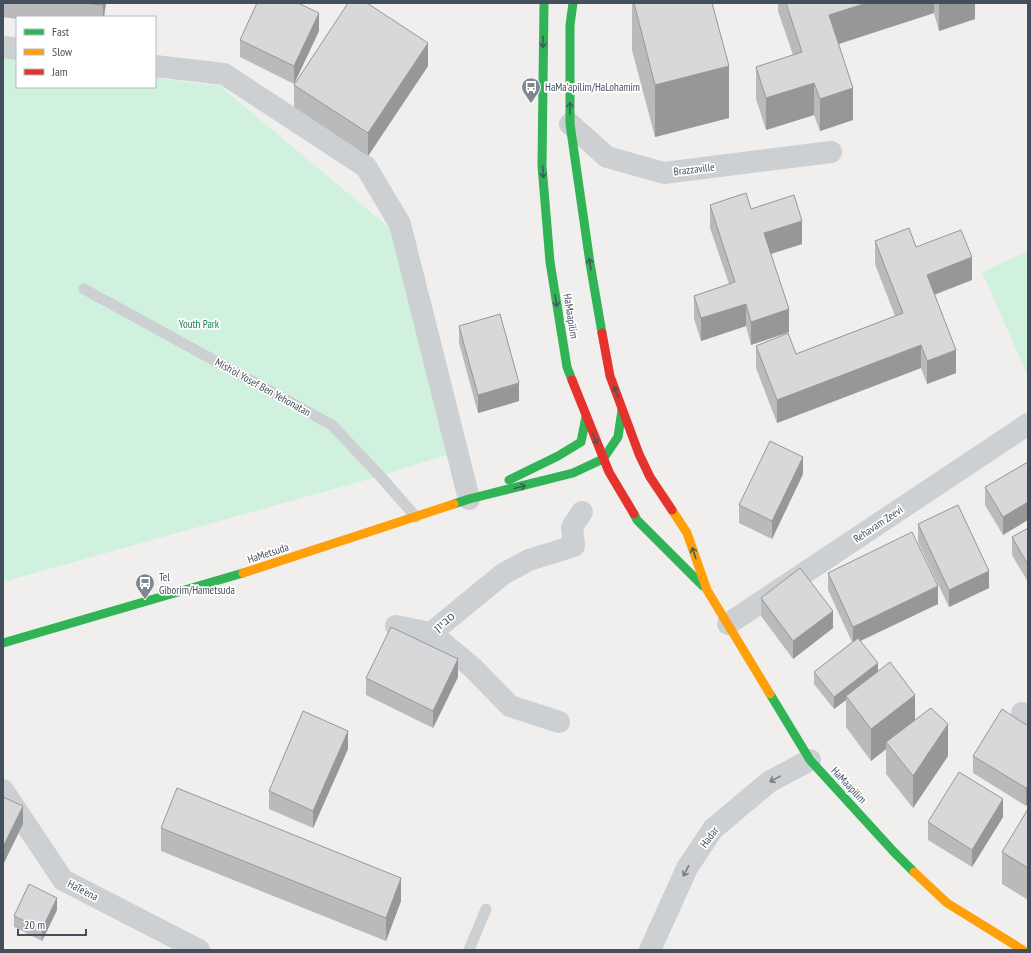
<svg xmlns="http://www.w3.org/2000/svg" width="1031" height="953" font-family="'PT Sans Narrow','Noto Sans Hebrew',sans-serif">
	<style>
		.green { fill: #d1f1df }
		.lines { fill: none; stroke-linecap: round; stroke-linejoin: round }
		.lane { stroke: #ccd0d3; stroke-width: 11 }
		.street { stroke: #ccd0d3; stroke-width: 22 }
		.fast { stroke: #30b455; stroke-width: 9 }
		.slow { stroke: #ff9f0a; stroke-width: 9 }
		.jam { stroke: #e5322d; stroke-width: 9 }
		.wall { fill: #bababb }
		.shaded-wall { fill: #979799 }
		.building { fill: #d8d8da; stroke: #979799 }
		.oneway { stroke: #415e5c }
		.oneway2 { stroke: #747c86 }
		.labels { text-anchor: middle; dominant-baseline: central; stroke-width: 3.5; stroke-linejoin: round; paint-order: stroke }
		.poi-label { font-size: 11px; fill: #444f5d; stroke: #fff; text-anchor: start }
		.street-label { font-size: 11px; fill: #444f5d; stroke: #fff }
		.park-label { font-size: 11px; fill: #0f8452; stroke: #fff }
	</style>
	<rect width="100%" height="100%" fill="#f0efee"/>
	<g class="green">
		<polygon points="3,58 17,60 17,87 155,87 155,78 220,86 392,230 456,452 380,476 3,582"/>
		<polygon points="1028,251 1028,376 982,272"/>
	</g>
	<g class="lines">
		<g class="lane">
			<polyline points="84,289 332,425 380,476 416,517"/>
			<polyline points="469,950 486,909"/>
		</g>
		<g class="street">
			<polyline points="3,47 17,49"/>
			<polyline points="155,66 224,74 366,167 400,224 469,499"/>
			<polyline points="570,124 607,157 664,173 831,152"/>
			<polyline points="728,624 1028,424"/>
			<polyline points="396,626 431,633 473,668 510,706 559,722"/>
			<polyline points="431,633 503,574 529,560 574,546 572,527 582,512"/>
			<polyline points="1022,713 1028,717"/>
			<polyline points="3,790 63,880 199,950"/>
			<polyline points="650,950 687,868 713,829 769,782 810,760"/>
		</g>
		<g class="fast">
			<polyline points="544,3 542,166 550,262 567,367 572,380"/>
			<polyline points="573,3 570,25 570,124 590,263 602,333"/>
			<polyline points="509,480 558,456 581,442 586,417"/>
			<polyline points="454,504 469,499 573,473 603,459 618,437 622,410"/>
			<polyline points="634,514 637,520 703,586"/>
			<polyline points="3,643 243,573"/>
			<polyline points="770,694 810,760 893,851 914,872"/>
		</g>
		<g class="slow">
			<polyline points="672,510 687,533 707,590 770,694"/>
			<polyline points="243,573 454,504"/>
			<polyline points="914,872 947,903 1023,950"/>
		</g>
		<g class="jam">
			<polyline points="602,333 610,376 639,454 650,477 672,510"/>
			<polyline points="572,380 609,472 634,514"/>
		</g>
	</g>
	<g class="wall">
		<polygon points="3,3 106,3 104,17 17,17 17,19 3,17"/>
		<polygon points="632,3 712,3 729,118 655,137 632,50"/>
		<polygon points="778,3 975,3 975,19 939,31 934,13 839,44 853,120 820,131 814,115 766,130 756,99 756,67 793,55 778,11"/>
		<polygon points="319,31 294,84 240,57 240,40"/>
		<polygon points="428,66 368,156 294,107 294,85"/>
		<polygon points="710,205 751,209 802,244 771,254 789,332 751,345 746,326 701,341 694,319 694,296 729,284 710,228"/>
		<polygon points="875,241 916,247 972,280 935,295 956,373 927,384 921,368 777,423 756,368 756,346 796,354 895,316 875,264"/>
		<polygon points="459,326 519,401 478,413 459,343"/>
		<polygon points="1028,462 1003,535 985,505 985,487"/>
		<polygon points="803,474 772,539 739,523 739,505"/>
		<polygon points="918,524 989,588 949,607 918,542"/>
		<polygon points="1028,528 1028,582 1012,555 1012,537"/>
		<polygon points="828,573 938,604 861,641 878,671 915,720 948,756 913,808 886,774 886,749 871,761 846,727 846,700 834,709 814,684 814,672 852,642 828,590"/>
		<polygon points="761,598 833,628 793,659 761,616"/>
		<polygon points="458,677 433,728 366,695 366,678"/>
		<polygon points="1028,726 1028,803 1026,806 973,773 973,756"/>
		<polygon points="348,749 313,828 269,809 269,791"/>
		<polygon points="1028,809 1028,900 1002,884 1002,852"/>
		<polygon points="1003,817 972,867 928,840 928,822"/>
		<polygon points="161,828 401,901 386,941 161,851"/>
		<polygon points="57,910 42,941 14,927 14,916"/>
	</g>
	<g class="shaded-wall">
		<polygon points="103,3 106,3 104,17 103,17"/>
		<polygon points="867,3 934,3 934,13 829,47 829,15"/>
		<polygon points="939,3 975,3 975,19 939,31"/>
		<polygon points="319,13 319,31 294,84 294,66"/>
		<polygon points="428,43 428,66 368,156 368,133"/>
		<polygon points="729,66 729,118 655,137 655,85"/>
		<polygon points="814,83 814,115 766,130 766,98"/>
		<polygon points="853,88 853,120 820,131 820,99"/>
		<polygon points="802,221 802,244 764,256 764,233"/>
		<polygon points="972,257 972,280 927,297 927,275"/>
		<polygon points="746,304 746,326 701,341 701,318"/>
		<polygon points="789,309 789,332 751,345 751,322"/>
		<polygon points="921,345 921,368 777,423 777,400"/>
		<polygon points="956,350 956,373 927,384 927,361"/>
		<polygon points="519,383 519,401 478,413 478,395"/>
		<polygon points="803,457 803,474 772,539 772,521"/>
		<polygon points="1028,502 1028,520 1003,535 1003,517"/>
		<polygon points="989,571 989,588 949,607 949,590"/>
		<polygon points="938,586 938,604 853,644 853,627"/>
		<polygon points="833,611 833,628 793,659 793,641"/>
		<polygon points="458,659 458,677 433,728 433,711"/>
		<polygon points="878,663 878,675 846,696 846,700 834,709 834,697"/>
		<polygon points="915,695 915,727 886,742 886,749 871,761 871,729"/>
		<polygon points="948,724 948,756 913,808 913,776"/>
		<polygon points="348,731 348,749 313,828 313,811"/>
		<polygon points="1028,786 1028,803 1026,806 1026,788"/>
		<polygon points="1003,799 1003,817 972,867 972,850"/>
		<polygon points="23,806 23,824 3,865 3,847"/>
		<polygon points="401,878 401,901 386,941 386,918"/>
		<polygon points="57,898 57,910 42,941 42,929"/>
	</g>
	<g class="building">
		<polygon points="85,3 103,3 103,5"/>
		<polygon points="257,3 298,3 319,13 294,66 240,40"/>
		<polygon points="348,3 367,3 428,43 368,133 294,85"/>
		<polygon points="634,3 712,3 729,66 655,85"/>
		<polygon points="786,3 867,3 829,15 853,88 820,99 814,83 766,98 756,67 802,52"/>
		<polygon points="746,193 751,209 794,195 802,221 764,233 789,309 751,322 746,304 701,318 694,296 735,282 710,205"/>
		<polygon points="909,228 916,247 961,230 972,257 927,275 956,350 927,361 921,345 777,400 756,346 788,333 796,354 903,313 875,241"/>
		<polygon points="500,314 519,383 478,395 459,326"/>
		<polygon points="770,441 803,457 772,521 739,505"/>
		<polygon points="1028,462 1028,502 1003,517 985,487"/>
		<polygon points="958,505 989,571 949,590 918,524"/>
		<polygon points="1028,528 1028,565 1012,537"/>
		<polygon points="912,532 938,586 853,627 828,573"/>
		<polygon points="800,568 833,611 793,641 761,598"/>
		<polygon points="391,627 458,659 433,711 366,678"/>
		<polygon points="858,638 878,663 834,697 814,672"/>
		<polygon points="890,662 915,695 871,729 846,696"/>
		<polygon points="931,708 948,724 913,776 886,742"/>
		<polygon points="1002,709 1028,726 1028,786 1026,788 973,756"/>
		<polygon points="303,711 348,731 313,811 269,791"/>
		<polygon points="959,772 1003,799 972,850 928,822"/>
		<polygon points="177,788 401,878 386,918 161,828"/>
		<polygon points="3,797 23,806 3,847"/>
		<polygon points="1028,809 1028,868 1002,852"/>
		<polygon points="29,884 57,898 42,929 14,916"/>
	</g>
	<defs><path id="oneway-shaft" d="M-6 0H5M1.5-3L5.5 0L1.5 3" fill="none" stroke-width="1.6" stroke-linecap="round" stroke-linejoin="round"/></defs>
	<g class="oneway">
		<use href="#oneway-shaft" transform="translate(543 42) rotate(90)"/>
		<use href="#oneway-shaft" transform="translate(570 108) rotate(-90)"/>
		<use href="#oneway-shaft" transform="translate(543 172) rotate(86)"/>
		<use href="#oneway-shaft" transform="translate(590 264) rotate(-99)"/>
		<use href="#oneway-shaft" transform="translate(556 301) rotate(81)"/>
		<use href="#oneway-shaft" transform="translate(616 392) rotate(-111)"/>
		<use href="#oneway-shaft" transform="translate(595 439) rotate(68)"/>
		<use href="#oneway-shaft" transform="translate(520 487) rotate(-14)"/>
		<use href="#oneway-shaft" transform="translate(694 553) rotate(-109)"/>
	</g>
	<g class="oneway2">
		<use href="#oneway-shaft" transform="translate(775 779) rotate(151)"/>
		<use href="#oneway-shaft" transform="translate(686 871) rotate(117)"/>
	</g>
	<defs>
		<g id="bus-pin" transform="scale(1)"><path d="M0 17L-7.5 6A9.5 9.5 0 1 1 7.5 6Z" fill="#808790" stroke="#fff"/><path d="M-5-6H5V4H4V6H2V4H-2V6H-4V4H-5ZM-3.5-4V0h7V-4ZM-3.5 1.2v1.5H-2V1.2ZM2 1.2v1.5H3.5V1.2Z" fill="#fff"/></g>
	</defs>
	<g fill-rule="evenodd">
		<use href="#bus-pin" x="531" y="87"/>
		<use href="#bus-pin" x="145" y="583"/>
	</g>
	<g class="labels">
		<g class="poi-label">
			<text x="545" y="87">HaMa'apilim/HaLohamim</text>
			<text x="159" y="577">Tel<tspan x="159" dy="13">Giborim/Hametsuda</tspan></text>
		</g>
		<g class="street-label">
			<text transform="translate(694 169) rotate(-7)">Brazzaville</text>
			<text transform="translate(571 316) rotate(81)">HaMaapilim</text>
			<text transform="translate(263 387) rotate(29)">Mish'ol Yosef Ben Yehonatan</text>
			<text transform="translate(878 524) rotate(-34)">Rehavam Zeevi</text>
			<text transform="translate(268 553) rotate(-18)">HaMetsuda</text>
			<text transform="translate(444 622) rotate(-40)">סביון</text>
			<text transform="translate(849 785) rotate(47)">HaMaapilim</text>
			<text transform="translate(709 837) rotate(-53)">Hadar</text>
			<text transform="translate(83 890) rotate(27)">HaTe'ena</text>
		</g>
		<g class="park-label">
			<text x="199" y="324">Youth Park</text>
		</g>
	</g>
	<rect width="1031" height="953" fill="none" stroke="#444f5d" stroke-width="8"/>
	<rect x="16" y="16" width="140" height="72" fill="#ffffff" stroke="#b4b9be"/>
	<rect x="24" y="29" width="20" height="6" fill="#30b455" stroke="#b4b9be"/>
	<text x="52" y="36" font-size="12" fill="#444f5d">Fast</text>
	<rect x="24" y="49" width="20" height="6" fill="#ff9f0a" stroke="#b4b9be"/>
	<text x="52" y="56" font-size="12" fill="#444f5d">Slow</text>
	<rect x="24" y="69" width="20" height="6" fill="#e5322d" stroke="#b4b9be"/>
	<text x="52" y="76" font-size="12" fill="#444f5d">Jam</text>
	<path d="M18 929v6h68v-6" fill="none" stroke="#444f5d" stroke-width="2"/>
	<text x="24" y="929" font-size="12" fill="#444f5d" stroke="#ffffff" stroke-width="3" paint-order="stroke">20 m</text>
</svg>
